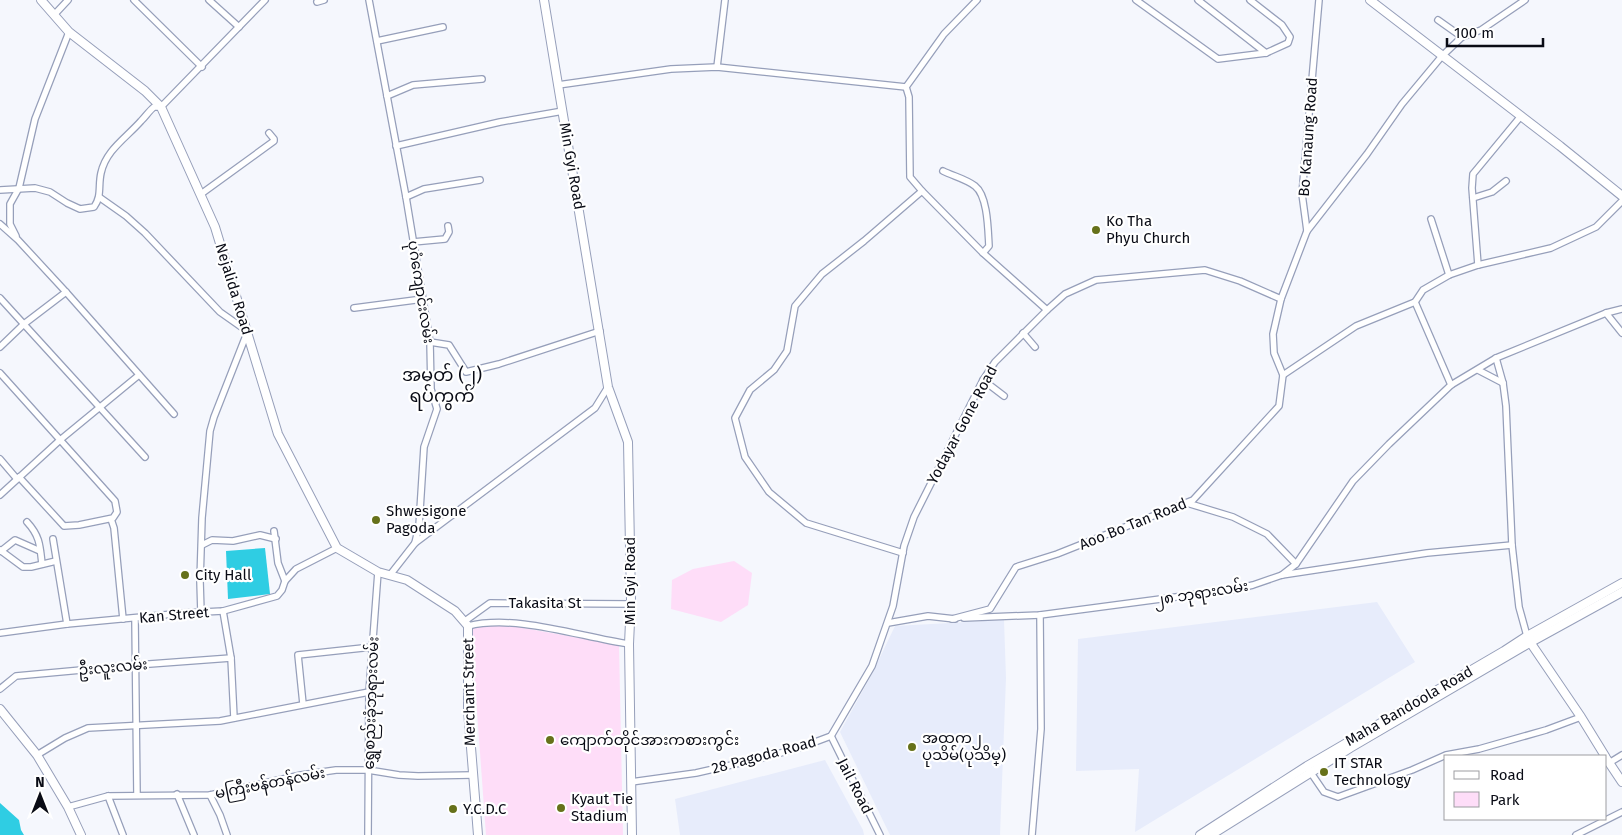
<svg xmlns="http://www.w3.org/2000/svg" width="1622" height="835" font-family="'Fira Sans','Noto Sans Myanmar',sans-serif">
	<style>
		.built { fill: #e7ecfb }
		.green { fill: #feddf8 }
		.water { fill: #2fcde3 }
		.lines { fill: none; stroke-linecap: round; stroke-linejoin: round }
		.street-casing { stroke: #969fba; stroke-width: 8 }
		.secondary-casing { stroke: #969fba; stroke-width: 10 }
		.street { stroke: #fff; stroke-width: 5.5 }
		.secondary { stroke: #fff; stroke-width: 8 }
		.poi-dot { fill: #66711a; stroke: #fff; stroke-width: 2 }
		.labels { text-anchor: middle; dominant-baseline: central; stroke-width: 4.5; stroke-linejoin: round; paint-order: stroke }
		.street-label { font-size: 15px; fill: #090b15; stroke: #fff }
		.poi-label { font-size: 15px; fill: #090b15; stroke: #fff; text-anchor: start }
		.quarter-label { font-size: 18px; fill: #090b15; stroke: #fff }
	</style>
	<rect width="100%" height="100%" fill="#f5f7fd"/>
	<g class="built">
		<polygon points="1377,602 1415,662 1135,832 1139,769 1076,771 1078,639"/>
		<polygon points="1004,620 1006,678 1000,835 890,835 840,732 872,674 895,626"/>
		<polygon points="825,760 863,830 864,835 680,835 675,799"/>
	</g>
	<g class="green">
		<polygon points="734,561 752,573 748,605 721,622 671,609 672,580 693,569"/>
		<polygon points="479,620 619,645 623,835 486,835 471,629"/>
	</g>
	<g class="water">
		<polygon points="265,548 270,594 228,599 226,551"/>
		<polygon points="0,803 19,820 21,830 24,835 0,835"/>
	</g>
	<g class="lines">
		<g class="street-casing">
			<g id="street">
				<polyline points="134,0 202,67"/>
				<polyline points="209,0 239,27"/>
				<polyline points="369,0 406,197 430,342 431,389 437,409 424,447 419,526 415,543 390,575"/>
				<polyline points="977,0 944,34 906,87 909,97 910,177 922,191 983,253 1047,310"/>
				<polyline points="1136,0 1218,59 1266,53 1288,43 1290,37 1282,25 1250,0"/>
				<polyline points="1198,0 1266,53"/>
				<polyline points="317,2 324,0"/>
				<polyline points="54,15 68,0"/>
				<polyline points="1438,20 1462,37"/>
				<polyline points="377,41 443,27"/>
				<polyline points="717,67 725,0"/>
				<polyline points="558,85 671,69 717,67 906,87"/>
				<polyline points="387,96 413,85 482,79"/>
				<polyline points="396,146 500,122 563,111"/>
				<path d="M943 171C953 176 966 179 975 186 988 196 988 231 989 246L983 253"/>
				<path d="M0 190 35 188 50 192 67 203 80 209 94 207C102 196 98 186 101 173 106 150 126 138 141 121 146 116 149 111 154 107H161L265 0"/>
				<polyline points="201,194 274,141 274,139 269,133"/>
				<polyline points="99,197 126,216 145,233 220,312 247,331"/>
				<polyline points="406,197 424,189 480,180"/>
				<polyline points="1473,198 1492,192 1506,181"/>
				<polyline points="1431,219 1449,275"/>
				<polyline points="0,224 18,240 66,292 174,414"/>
				<polyline points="1307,231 1367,154 1402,104 1442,56 1462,37 1481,30 1525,0"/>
				<polyline points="16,236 10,224 10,204 19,188 35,119 69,32"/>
				<polyline points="413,242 445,239 449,232 448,226"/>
				<polyline points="1478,265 1472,188 1473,174 1521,116"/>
				<polyline points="0,298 145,457"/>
				<polyline points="1415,302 1451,385"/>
				<polyline points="354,308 423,299"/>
				<polyline points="1606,313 1622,333"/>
				<polyline points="1023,333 1035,347"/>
				<polyline points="430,342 449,345 466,372 499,364 600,331"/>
				<polyline points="0,347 24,324 66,292"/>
				<polyline points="1496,358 1503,383 1506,406 1512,545 1519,607 1527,636"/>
				<polyline points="1478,370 1503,383"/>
				<polyline points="0,373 115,501 117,512 113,518 79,525 64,526 19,477"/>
				<polyline points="1283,375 1356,326 1415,302 1423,290 1449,275 1478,265 1551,248 1596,227 1622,201"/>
				<polyline points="983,380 1004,396"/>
				<polyline points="0,459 17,479"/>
				<polyline points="0,495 60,440 139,375"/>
				<polyline points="1187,503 1233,517 1267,534 1296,564"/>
				<polyline points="111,519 114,528 123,619"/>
				<path d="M27 522C40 536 40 546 42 564"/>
				<polyline points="53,539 67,624"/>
				<polyline points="415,543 595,408 608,387"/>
				<polyline points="202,545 212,540 233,541 260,535 276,539"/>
				<polyline points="0,550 23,567 31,567 56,561"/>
				<polyline points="1,551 15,540 40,551"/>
				<polyline points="903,553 806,523 769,492 745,457 735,418 750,390 774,370 787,351 795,306 822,274 864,241 922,191"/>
				<polyline points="1282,575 1296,564 1353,481 1389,444 1451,385 1496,358 1606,313 1622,309"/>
				<polyline points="285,581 296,569 337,548"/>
				<polyline points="223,611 231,658 234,718"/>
				<polyline points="201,613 200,581 202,518 210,431 214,417 247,333"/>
				<polyline points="964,618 1040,615 1236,589 1253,585 1282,575 1427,553 1512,545"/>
				<polyline points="135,619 137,795"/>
				<polyline points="952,619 990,609 1016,567 1057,554 1193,500 1279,406 1283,375 1274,353 1273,334 1281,299 1307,231 1302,194 1319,0"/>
				<polyline points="465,621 490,603 631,604"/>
				<polyline points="888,623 928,616 955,619"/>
				<path d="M468 626C517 614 580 637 629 644"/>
				<polyline points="0,633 67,624 184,613 223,611 277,596 282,590 285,581 278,563 274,531"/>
				<polyline points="0,689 16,676 136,665 231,658"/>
				<polyline points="303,704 298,655 372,647"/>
				<polyline points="831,736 880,835"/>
				<polyline points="37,755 65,738 88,728 220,721 369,692"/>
				<polyline points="1609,763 1622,755"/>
				<polyline points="1309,770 1324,792 1338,797 1412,770 1446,755 1479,749 1546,730 1581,717"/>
				<polyline points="631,782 696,773 762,758 799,748 831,736 872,666 893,606 904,546 914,517 983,380 995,362 1047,310 1065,294 1096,280 1205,270 1240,281 1281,299"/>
				<polyline points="177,794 194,835"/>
				<polyline points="210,795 220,815 227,835"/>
				<polyline points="108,796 123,835"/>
				<polyline points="68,807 108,796 210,795 301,775 336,770 368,770 399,775 418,776 472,775"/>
				<polyline points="368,835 369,692 378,572"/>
				<polyline points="1032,835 1041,729 1040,615"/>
				<polyline points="1576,835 1622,812"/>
			</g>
		</g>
		<g class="secondary-casing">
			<g id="secondary">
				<polyline points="41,0 69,32 145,91 161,107 215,227 278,434 337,548 378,572 407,580 455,611 468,626 468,710 478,835"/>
				<polyline points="544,0 608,387 628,442 631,600 629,644 632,835"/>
				<polyline points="1370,0 1560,146 1622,196"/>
				<polyline points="1528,639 1581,717 1605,756"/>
				<polyline points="0,709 37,755 68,807 81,835"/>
				<polyline points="1606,758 1622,782"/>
				<polyline points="1200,835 1307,766 1504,651 1527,636 1622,583"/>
				<polyline points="1211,835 1350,748 1531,642 1622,592"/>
			</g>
		</g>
		<use href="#street" class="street"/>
		<use href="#secondary" class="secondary"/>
	</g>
	<g class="poi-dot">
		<circle cx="1096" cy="230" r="5"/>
		<circle cx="376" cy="520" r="5"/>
		<circle cx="185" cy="575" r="5"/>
		<circle cx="550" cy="740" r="5"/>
		<circle cx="912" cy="747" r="5"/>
		<circle cx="1324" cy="772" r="5"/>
		<circle cx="561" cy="808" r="5"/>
		<circle cx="453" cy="809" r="5"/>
	</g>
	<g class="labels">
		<g class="street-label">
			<text transform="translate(1308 137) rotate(-86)">Bo Kanaung Road</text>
			<text transform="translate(572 166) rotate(80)">Min Gyi Road</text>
			<text transform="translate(234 289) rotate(73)">Nejalida Road</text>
			<text transform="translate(421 292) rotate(81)">ပုဂံကျောင်းလမ်း</text>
			<text transform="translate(962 425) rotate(-62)">Yodayar Gone Road</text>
			<text transform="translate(1133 524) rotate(-22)">Aoo Bo Tan Road</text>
			<text transform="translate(630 581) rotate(-90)">Min Gyi Road</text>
			<text transform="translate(1201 593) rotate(-9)">၂၈ ဘုရားလမ်း</text>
			<text x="545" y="603">Takasita St</text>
			<text transform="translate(174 615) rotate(-5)">Kan Street</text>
			<text transform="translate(113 667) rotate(-5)">ဦးလူးလမ်း</text>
			<text transform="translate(469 692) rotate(-91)">Merchant Street</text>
			<text transform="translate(371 703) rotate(-88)">ရွှေစည်းခုံဘုရားလမ်း</text>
			<text transform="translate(1409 706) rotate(-30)">Maha Bandoola Road</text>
			<text transform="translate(764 755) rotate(-15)">28 Pagoda Road</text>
			<text transform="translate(270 783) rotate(-11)">မကြီးဗန်တန်လမ်း</text>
			<text transform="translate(855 786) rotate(63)">Jail Road</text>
		</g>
		<g class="poi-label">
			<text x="1106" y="221">Ko Tha<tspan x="1106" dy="17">Phyu Church</tspan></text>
			<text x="386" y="511">Shwesigone<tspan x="386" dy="17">Pagoda</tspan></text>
			<text x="195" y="575">City Hall</text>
			<text x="922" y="738">အထက၂<tspan x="922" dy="17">ပုသိမ်(ပုသိမ္)</tspan></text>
			<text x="560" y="740">ကျောက်တိုင်အားကစားကွင်း</text>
			<text x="1334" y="763">IT STAR<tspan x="1334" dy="17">Technology</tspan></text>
			<text x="571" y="799">Kyaut Tie<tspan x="571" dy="17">Stadium</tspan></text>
			<text x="463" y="809">Y.C.D.C</text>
		</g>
		<g class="quarter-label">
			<text x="442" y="375">အမှတ် (၂)<tspan x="442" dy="21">ရပ်ကွက်</tspan></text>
		</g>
	</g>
	<rect x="1444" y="755" width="162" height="65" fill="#ffffff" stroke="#9d9da1"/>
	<rect x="1454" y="771" width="25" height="8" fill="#ffffff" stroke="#9d9da1"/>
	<text x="1490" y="780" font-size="15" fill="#090b15">Road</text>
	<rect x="1454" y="792" width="25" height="15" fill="#feddf8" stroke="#9d9da1"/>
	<text x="1490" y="805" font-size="15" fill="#090b15">Park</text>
	<g transform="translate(40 795)" stroke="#ffffff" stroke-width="4" paint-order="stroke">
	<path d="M0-4L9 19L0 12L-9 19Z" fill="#090b15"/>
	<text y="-8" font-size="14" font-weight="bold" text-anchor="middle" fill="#090b15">N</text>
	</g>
	<path d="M1447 38v8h96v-8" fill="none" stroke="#090b15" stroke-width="2.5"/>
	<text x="1454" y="38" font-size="15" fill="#090b15" stroke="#ffffff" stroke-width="4" paint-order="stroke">100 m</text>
</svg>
